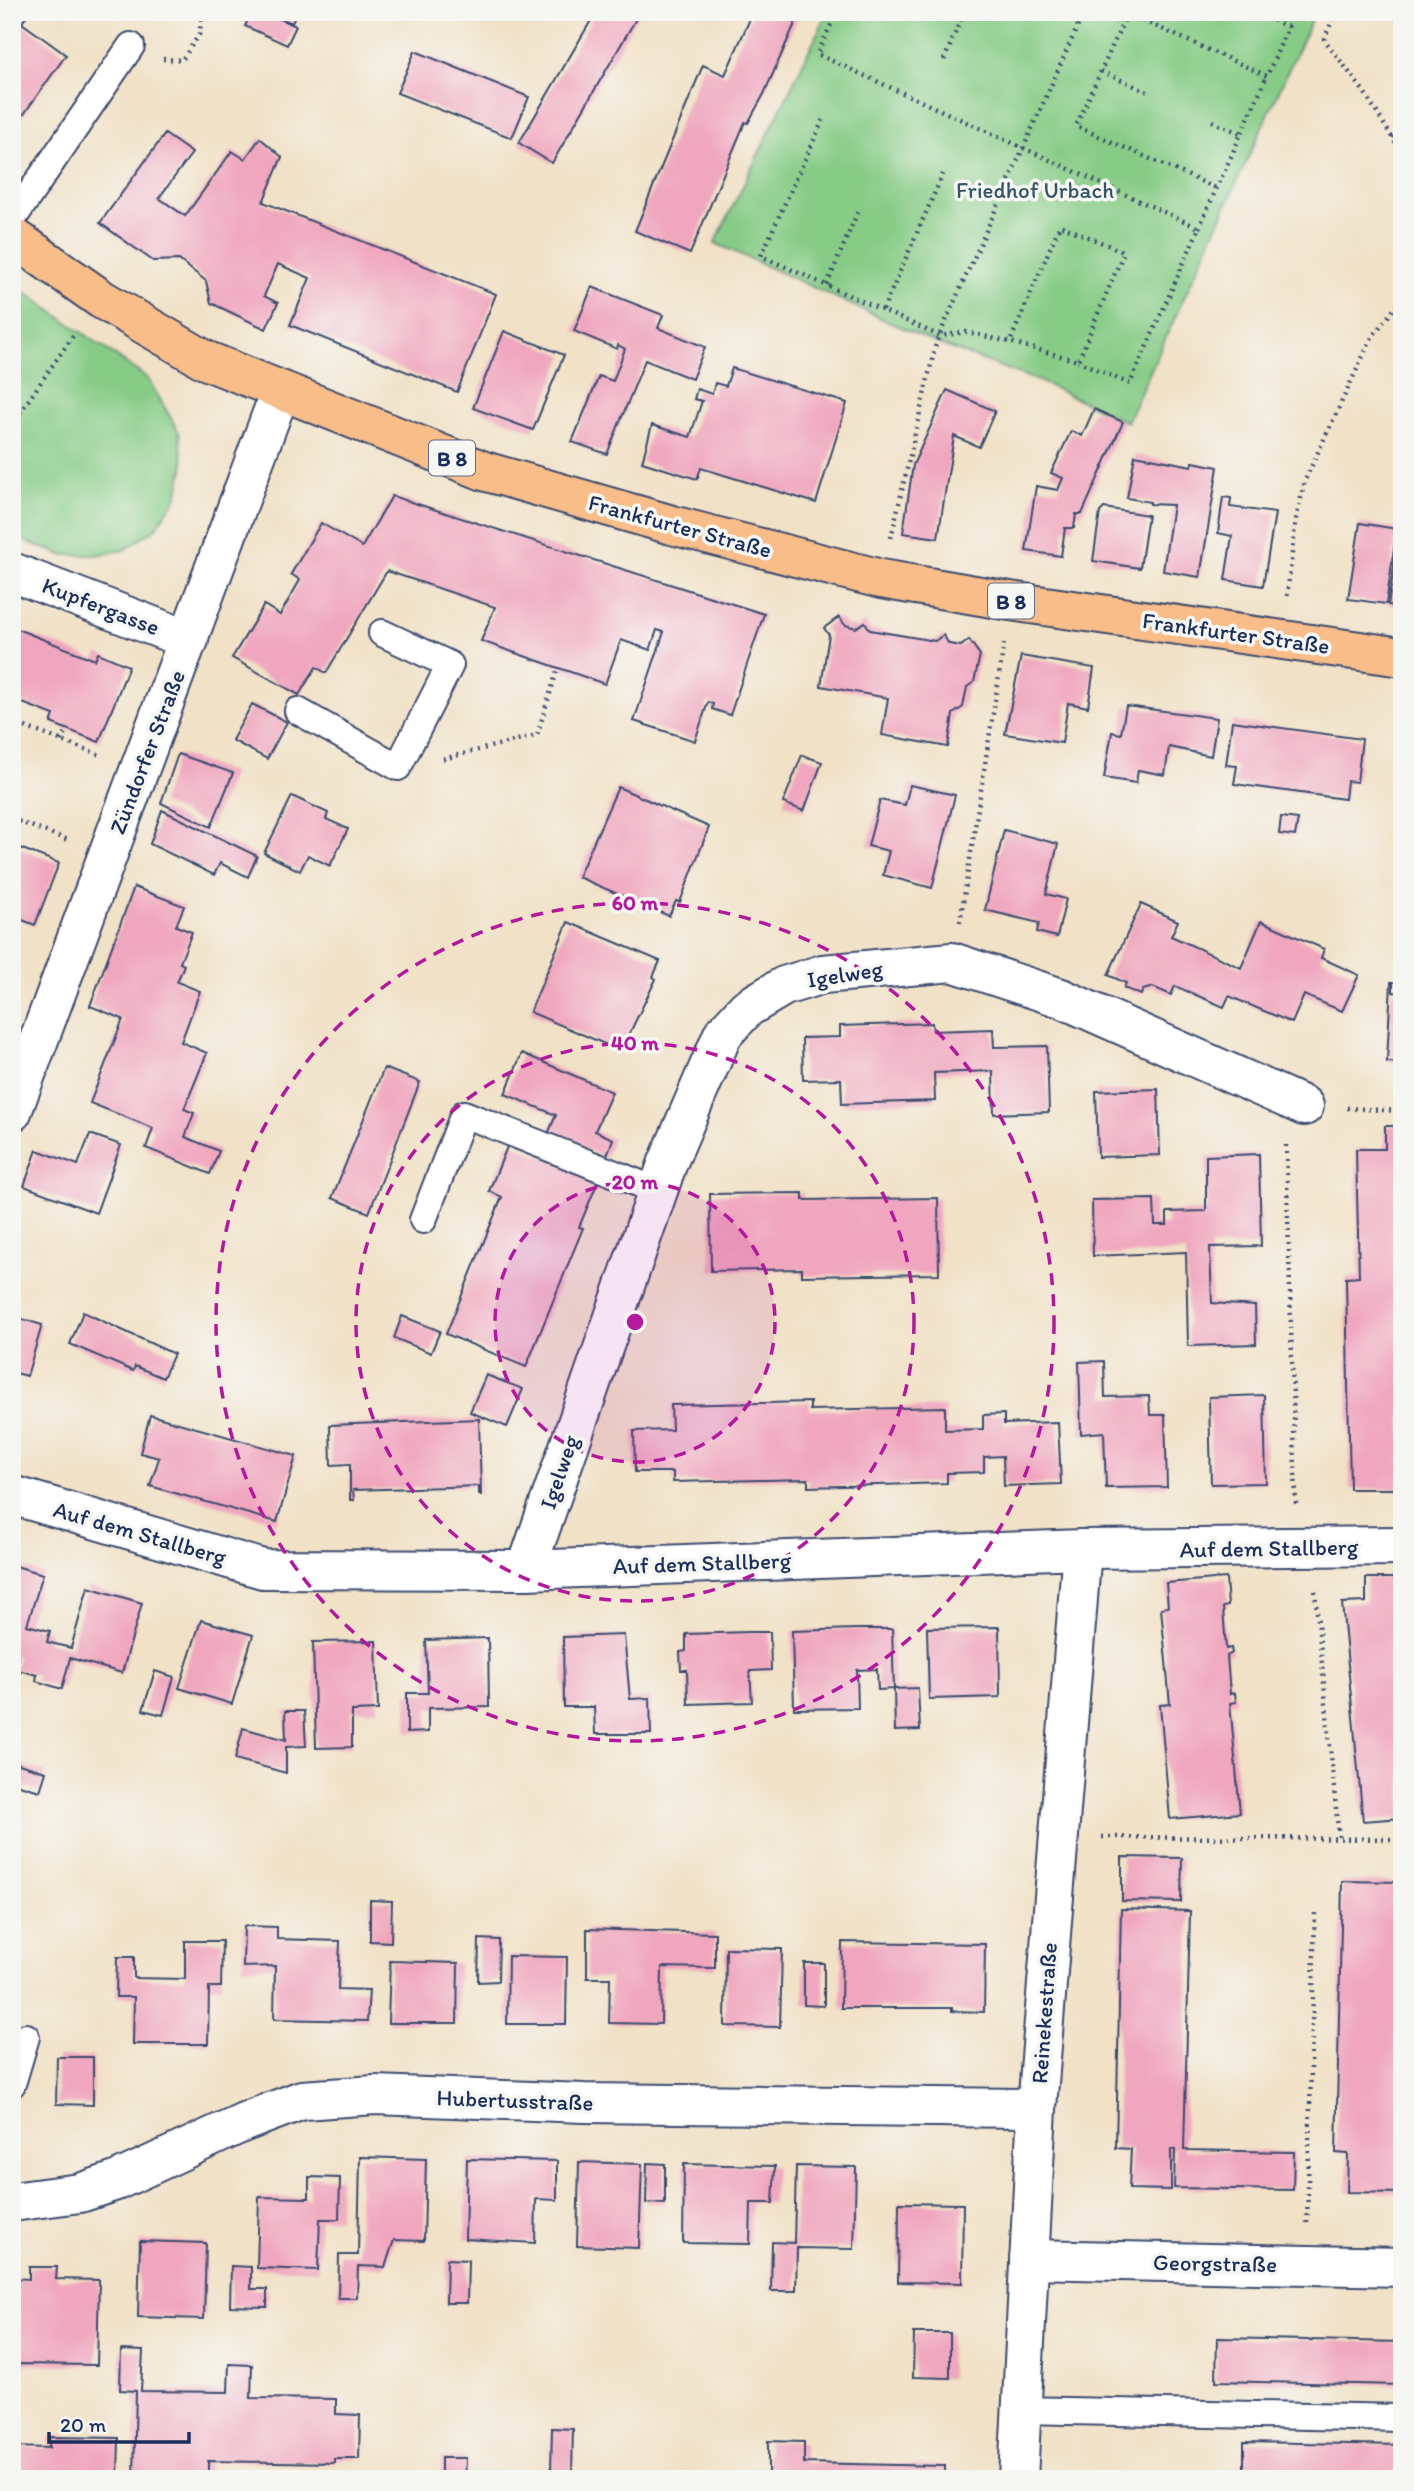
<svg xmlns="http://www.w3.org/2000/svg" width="1414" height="2491" font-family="Itim,sans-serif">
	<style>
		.green { fill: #87cc86; stroke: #517e72; stroke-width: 2 }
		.building { fill: #f0a6be }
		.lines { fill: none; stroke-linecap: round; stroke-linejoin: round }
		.service-casing { stroke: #3b4a6e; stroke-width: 30 }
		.minor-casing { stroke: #3b4a6e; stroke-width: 42 }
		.primary-casing { stroke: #3b4a6e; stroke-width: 42 }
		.path { stroke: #3b4a6e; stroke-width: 4.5; stroke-dasharray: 2 5; stroke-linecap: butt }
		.service { stroke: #fff; stroke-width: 26 }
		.minor { stroke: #fff; stroke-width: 38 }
		.primary { stroke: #f8bd89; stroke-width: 38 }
		.ring { fill: none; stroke: #b5179e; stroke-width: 3.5; stroke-dasharray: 12 9 }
		.labels { text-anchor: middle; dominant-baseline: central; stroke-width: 7; stroke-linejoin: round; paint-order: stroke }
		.shield { fill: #f6f6f2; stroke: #5d6b8a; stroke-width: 2 }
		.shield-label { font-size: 21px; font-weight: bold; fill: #1b2f5e }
		.park-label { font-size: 23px; fill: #365668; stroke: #f6f6f2 }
		.street-label { font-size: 23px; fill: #1b2f5e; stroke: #f6f6f2 }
		.centre { fill: #b5179e; stroke: #f6f6f2; stroke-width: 3.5 }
		.ring-label { font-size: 21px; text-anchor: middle; font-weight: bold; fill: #b5179e; stroke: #f6f6f2; stroke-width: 7; stroke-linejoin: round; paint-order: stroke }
	</style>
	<rect width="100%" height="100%" fill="#f6f6f2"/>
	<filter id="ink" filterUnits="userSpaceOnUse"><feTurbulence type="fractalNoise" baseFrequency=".0143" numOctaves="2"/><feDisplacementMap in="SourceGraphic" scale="14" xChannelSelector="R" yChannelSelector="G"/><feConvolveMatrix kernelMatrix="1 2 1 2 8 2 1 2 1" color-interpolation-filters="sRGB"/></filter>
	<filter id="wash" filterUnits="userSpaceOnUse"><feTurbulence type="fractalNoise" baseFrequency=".00686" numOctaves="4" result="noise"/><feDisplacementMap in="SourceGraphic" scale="28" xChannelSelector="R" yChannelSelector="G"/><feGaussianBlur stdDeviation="1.57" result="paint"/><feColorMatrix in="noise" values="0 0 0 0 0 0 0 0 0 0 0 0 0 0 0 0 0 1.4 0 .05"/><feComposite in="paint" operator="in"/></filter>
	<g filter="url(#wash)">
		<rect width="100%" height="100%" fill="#f1e1c6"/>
		<g class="green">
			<polygon points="828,12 1315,12 1127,422 1039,381 936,343 715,243"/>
			<polygon points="12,283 148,379 179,432 184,465 177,497 155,529 124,550 96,555 62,555 12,536"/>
		</g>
		<g id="blocks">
			<g class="building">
				<polygon points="12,12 29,12 22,23 66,55 21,118 12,111"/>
				<polygon points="252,12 265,12 296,26 287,45 245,26"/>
				<polygon points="267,12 297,12 292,23"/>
				<polygon points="596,12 640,12 552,163 519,143"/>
				<polygon points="753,12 800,12 764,94 748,123 745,122 690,254 635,231 703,65 725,75"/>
				<polygon points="415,51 529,97 512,138 397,93"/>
				<polygon points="165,134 192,153 159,198 185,216 232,151 245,159 260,138 282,157 263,202 496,294 457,392 290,325 310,278 278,264 264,296 278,303 266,329 211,303 206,281 179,260 153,261 100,223"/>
				<polygon points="592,287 663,315 658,328 705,347 692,379 645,360 607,454 572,442 599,376 613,381 625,349 618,345 617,349 574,331"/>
				<polygon points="504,331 564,355 533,430 473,408"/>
				<polygon points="732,368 847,403 816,503 701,468 697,479 642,462 652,425 690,437 702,401 694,399 697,389 712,394 715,383 726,386"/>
				<polygon points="947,390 995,411 979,447 954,436 938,538 903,533 913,465"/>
				<polygon points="1094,409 1123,422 1082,514 1076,514 1074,528 1065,528 1061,556 1026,551 1036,486 1058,490 1063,478 1051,473 1071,431 1082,436"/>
				<polygon points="1135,455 1192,466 1193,462 1218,467 1200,577 1163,571 1173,505 1150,504 1150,502 1127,498"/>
				<polygon points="392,496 764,614 730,715 712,709 713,704 708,702 695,741 634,721 664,632 657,630 650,650 621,640 605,684 481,641 495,607 387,571 326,673 316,667 299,695 232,658 264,605 280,615 300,580 291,574 321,523 362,547"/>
				<polygon points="1223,497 1231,498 1230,507 1275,513 1263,586 1225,580 1232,536 1218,533"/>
				<polygon points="1104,508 1148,515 1140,568 1093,561 1100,512"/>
				<polygon points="1360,523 1397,529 1386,604 1348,599"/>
				<polygon points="1400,529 1402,529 1402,607 1388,605"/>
				<polygon points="839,617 845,625 856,628 865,622 870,630 935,641 943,635 949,644 961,646 969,640 980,655 974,682 967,687 963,707 953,714 948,747 882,735 888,698 821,686 829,635 824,628"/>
				<polygon points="12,627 95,660 98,653 129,666 99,742 51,723 54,715 12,699"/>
				<polygon points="1021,656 1094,668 1088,707 1068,703 1062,743 1005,734"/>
				<polygon points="252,704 287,722 267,759 232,740"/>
				<polygon points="1126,706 1217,718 1211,756 1169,747 1165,775 1138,770 1136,783 1104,778 1112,732 1121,734"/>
				<polygon points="1232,721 1362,739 1357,782 1347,781 1345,799 1234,784 1237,766 1226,765"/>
				<polygon points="178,754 233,773 211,827 161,803"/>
				<polygon points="802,755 822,762 804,811 783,803"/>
				<polygon points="910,785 955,795 932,888 883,875 889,851 868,846 880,800 905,805"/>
				<polygon points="618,787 709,827 680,902 676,901 669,916 578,877"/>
				<polygon points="292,796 328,813 326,819 348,829 330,866 308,855 300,871 264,853"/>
				<polygon points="162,810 257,856 248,877 220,863 214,875 150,844"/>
				<polygon points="1281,817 1298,819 1295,836 1279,834"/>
				<polygon points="1004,830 1058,844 1046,894 1066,899 1057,937 1037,932 1039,923 985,910"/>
				<polygon points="12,845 59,863 35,925 12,916"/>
				<polygon points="134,887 184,906 176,926 192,932 180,963 184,965 177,982 200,991 181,1042 207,1053 184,1109 194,1113 185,1137 219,1151 210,1174 146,1148 153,1128 90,1103 123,1019 90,1006"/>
				<polygon points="1141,904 1178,921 1171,936 1241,968 1261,921 1324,949 1321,958 1359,975 1342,1011 1304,995 1292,1023 1229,996 1224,1007 1175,986 1171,995 1153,987 1143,990 1141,995 1124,988 1126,983 1108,975"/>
				<polygon points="568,922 660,961 653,977 656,979 621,1051 530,1012"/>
				<polygon points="1391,982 1393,982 1393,992 1402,993 1402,1063 1387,1062"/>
				<polygon points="932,1023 933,1031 993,1029 994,1047 1047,1046 1049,1112 994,1114 993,1071 934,1073 935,1101 842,1104 841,1079 803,1080 802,1038 840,1037 840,1026"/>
				<polygon points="522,1053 612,1092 595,1131 613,1139 606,1158 548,1134 556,1115 505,1094"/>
				<polygon points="384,1068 420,1082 369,1213 332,1198"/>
				<polygon points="1158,1089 1160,1155 1098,1157 1096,1091"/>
				<polygon points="1385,1126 1402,1126 1402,1489 1350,1489 1346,1278 1359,1277 1356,1149 1385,1149"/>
				<polygon points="90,1134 121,1145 96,1213 24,1186 37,1150 78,1165"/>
				<polygon points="509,1142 599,1179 579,1227 583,1228 526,1367 446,1334 502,1197 489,1191"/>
				<polygon points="1259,1154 1261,1246 1210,1247 1212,1303 1255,1306 1256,1344 1188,1346 1186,1252 1093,1256 1092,1200 1154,1199 1155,1225 1167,1225 1167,1212 1206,1211 1206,1156"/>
				<polygon points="803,1193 803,1200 938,1198 939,1274 802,1276 802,1269 711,1271 710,1194"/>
				<polygon points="83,1312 174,1354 163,1378 135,1366 133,1371 70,1344"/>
				<polygon points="12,1316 42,1325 27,1376 12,1372"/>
				<polygon points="402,1316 440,1331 431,1353 394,1338"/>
				<polygon points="1104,1361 1105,1397 1149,1396 1150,1415 1165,1415 1167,1487 1106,1488 1104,1432 1081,1434 1080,1395 1079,1362"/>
				<polygon points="486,1375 523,1389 507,1427 470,1412"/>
				<polygon points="1264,1395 1266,1483 1211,1484 1209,1397"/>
				<polygon points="810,1402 810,1410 945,1407 945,1430 983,1429 983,1415 1004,1414 1004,1424 1058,1422 1061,1484 1004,1486 1003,1456 984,1457 984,1472 947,1473 947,1483 808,1487 808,1479 673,1482 673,1472 635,1472 634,1431 672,1430 671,1405"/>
				<polygon points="150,1415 296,1456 277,1522 150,1486 159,1458 140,1453"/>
				<polygon points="479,1419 481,1495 479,1495 479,1486 353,1490 354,1500 350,1500 350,1464 331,1465 330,1425"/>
				<polygon points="12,1565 43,1574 27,1625 50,1631 47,1642 71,1648 88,1587 142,1603 122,1673 70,1658 62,1689 36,1681 37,1675 15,1669 18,1657 12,1655"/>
				<polygon points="1226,1578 1228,1606 1223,1607 1226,1649 1231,1648 1232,1653 1227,1656 1230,1694 1235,1693 1236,1702 1230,1703 1240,1813 1170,1819 1160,1705 1170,1704 1161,1608 1168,1607 1166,1583"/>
				<polygon points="1366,1578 1402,1578 1402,1818 1363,1821 1342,1603 1366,1602"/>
				<polygon points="201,1620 253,1635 232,1704 179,1688"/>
				<polygon points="999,1627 1000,1697 929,1699 927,1628"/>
				<polygon points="856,1629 892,1629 894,1689 918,1688 920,1730 895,1731 894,1689 878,1690 877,1669 857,1670 858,1708 794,1709 792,1631"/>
				<polygon points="749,1632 770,1632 771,1670 750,1671 752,1702 688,1704 687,1670 681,1670 680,1652 686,1651 686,1634"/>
				<polygon points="624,1635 630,1699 650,1698 651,1734 595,1734 594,1707 564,1707 563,1637"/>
				<polygon points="488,1638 489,1707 428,1708 428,1732 407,1733 407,1693 428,1693 426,1640"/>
				<polygon points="376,1641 378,1710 352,1711 352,1747 316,1748 313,1642"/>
				<polygon points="155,1671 174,1677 163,1715 143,1710"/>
				<polygon points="285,1711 304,1711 306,1746 286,1747 286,1773 235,1759 243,1728 286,1740"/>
				<polygon points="12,1762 46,1772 40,1791 12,1783"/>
				<polygon points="1122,1857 1182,1858 1181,1902 1122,1901"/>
				<polygon points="1342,1881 1402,1882 1402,2193 1347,2192 1348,2154 1336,2153"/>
				<polygon points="370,1900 392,1901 391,1942 370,1941"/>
				<polygon points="1121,1909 1190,1911 1184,2150 1294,2152 1293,2190 1174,2188 1175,2149 1171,2149 1171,2190 1129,2189 1131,2149 1116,2148"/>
				<polygon points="244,1926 277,1927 277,1939 340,1941 338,1989 369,1990 367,2021 274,2019 275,1966 243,1967"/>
				<polygon points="587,1929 715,1933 715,1968 662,1967 661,2024 609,2023 610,1978 587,1978"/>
				<polygon points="479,1939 499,1940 498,1981 478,1982"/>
				<polygon points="185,1941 222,1941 221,1987 209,1987 208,2044 133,2044 134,1997 116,1997 117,1957 134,1957 134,1978 185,1979"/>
				<polygon points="842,1942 985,1944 984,2012 952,2011 952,2008 841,2008"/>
				<polygon points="726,1948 782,1949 780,2027 725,2026"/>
				<polygon points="508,1956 567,1957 566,2024 507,2024"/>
				<polygon points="390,1961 458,1963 457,2023 388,2023"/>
				<polygon points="804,1963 824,1963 824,2006 804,2005"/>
				<polygon points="57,2057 93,2057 93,2105 56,2104"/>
				<polygon points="360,2157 426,2159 424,2241 394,2240 385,2267 358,2266 357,2298 338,2298 339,2255 358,2255"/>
				<polygon points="467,2159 557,2161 557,2200 536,2199 535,2243 465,2239"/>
				<polygon points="579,2162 642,2164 639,2248 577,2246"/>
				<polygon points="647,2163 665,2164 665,2204 646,2203"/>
				<polygon points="684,2164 775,2166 773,2203 751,2203 750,2244 683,2243"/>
				<polygon points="796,2166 856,2167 854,2249 797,2248 796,2291 771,2291 772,2242 794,2243"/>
				<polygon points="309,2177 340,2178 339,2219 320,2219 318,2270 257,2268 259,2197 309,2198"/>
				<polygon points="899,2203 963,2204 962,2283 898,2282"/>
				<polygon points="140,2241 206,2243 204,2319 138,2317"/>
				<polygon points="447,2259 468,2260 467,2303 446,2303"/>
				<polygon points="231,2266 251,2267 251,2289 267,2289 267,2307 230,2306"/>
				<polygon points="29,2267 57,2267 56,2279 99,2280 97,2365 15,2364 12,2394 12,2278 29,2279"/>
				<polygon points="914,2333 950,2333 950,2378 913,2377"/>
				<polygon points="1217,2338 1402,2342 1402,2385 1216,2381"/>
				<polygon points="121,2350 143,2351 141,2391 228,2392 229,2364 252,2365 251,2398 336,2399 336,2414 360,2415 359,2459 335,2459 335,2463 208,2461 208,2479 134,2479 136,2391 120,2390"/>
				<polygon points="552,2428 573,2429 572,2472 551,2472"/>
				<polygon points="49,2437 119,2438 118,2479 12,2479 12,2447 49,2448"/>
				<polygon points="768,2441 804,2442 804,2463 945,2466 945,2479 768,2479"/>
				<polygon points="1244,2442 1402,2445 1402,2479 1244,2479"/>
				<polygon points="441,2458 466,2458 465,2479 441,2479"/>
			</g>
		</g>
	</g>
	<g filter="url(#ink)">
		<use href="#blocks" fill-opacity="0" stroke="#3b4a6e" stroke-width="2"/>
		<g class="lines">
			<g class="service-casing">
				<g id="service">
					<polyline points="12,220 131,46"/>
					<polyline points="298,711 398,767 450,665 382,633"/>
					<polyline points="423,1220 464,1114 658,1191"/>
					<polyline points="12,2084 26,2037"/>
					<polyline points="1021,2410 1402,2418"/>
				</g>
			</g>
			<g class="minor-casing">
				<g id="minor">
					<polyline points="12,572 189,640"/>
					<polyline points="12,1112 280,392"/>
					<polyline points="12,1495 263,1569 526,1570 1082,1549 1402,1546"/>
					<polyline points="526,1570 668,1162 723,1034 747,1008 784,986 823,974 952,962 1061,998 1304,1106"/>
					<polyline points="12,2202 80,2193 116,2181 244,2122 302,2100 375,2095 584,2103 1037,2108"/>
					<polyline points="1029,2259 1402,2267"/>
					<polyline points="1018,2479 1037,2108 1082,1549"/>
				</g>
			</g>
			<g class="primary-casing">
				<polyline id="primary" points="12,236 101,299 205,360 484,471 672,525 881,579 1010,601 1402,657"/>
			</g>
			<g class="path">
				<polyline points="837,12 817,54 1199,228 1130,384 1078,361"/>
				<polyline points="1124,12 1267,76 1288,27 1256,12"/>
				<polyline points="1336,12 1324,39 1365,93 1402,154"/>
				<polyline points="1127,14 1076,126 1216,188"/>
				<polyline points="1288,27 1295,12"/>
				<polyline points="163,59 182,60 199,35 203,12"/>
				<polyline points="944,60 964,12"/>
				<polyline points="1101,71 1148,92"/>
				<polyline points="823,120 761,256 940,336 966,332 1010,342 1060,225 1124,252 1078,361 1010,342"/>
				<polyline points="1212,121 1241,134"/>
				<polyline points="1392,137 1402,129"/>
				<polyline points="1199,228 1267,76"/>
				<polyline points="827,285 858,211"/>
				<polyline points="883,310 943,174"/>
				<polyline points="12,424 75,333"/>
				<polyline points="891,538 936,343 1084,12"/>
				<polyline points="1287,596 1296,519 1305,480 1372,337 1402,299"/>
				<polyline points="12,722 100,755"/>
				<polyline points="61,741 67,729"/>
				<polyline points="443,759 537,735 558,668"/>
				<polyline points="12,819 68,840"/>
				<polyline points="960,922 1004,644"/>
				<polyline points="1347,1108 1402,1111"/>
				<polyline points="1286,1145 1296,1504"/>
				<polyline points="1315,1591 1339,1839"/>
				<polyline points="1102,1837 1402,1839"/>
				<polyline points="1307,2223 1315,1913"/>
			</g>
			<use href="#service" class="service"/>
			<use href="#minor" class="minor"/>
			<use href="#primary" class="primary"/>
		</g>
	</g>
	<circle cx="635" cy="1322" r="140" fill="#b5179e" fill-opacity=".12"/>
	<g class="ring">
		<circle cx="635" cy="1322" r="140"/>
		<circle cx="635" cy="1322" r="279"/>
		<circle cx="635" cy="1322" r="419"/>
	</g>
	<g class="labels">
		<g class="shield">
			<rect x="429" y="440.5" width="46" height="35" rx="5"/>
			<rect x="988" y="583.5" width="46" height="35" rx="5"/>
		</g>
		<g class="shield-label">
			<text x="452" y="458">B 8</text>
			<text x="1011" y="601">B 8</text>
		</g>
		<g class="park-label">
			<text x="1035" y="190">Friedhof Urbach</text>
		</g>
		<g class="street-label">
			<text transform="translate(680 526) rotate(15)">Frankfurter Straße</text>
			<text transform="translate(101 606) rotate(21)">Kupfergasse</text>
			<text transform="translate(1236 633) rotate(8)">Frankfurter Straße</text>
			<text transform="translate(147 752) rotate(-69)">Zündorfer Straße</text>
			<text transform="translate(845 974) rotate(-9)">Igelweg</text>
			<text transform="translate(559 1472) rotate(-71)">Igelweg</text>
			<text transform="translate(140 1533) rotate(16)">Auf dem Stallberg</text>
			<text transform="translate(1269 1548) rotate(-1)">Auf dem Stallberg</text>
			<text transform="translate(702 1563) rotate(-2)">Auf dem Stallberg</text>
			<text transform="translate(1044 2013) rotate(-86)">Reinekestraße</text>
			<text transform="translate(515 2100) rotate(2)">Hubertusstraße</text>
			<text transform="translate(1215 2263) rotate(1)">Georgstraße</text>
		</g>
	</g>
	<circle cx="635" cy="1322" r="10" class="centre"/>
	<g class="ring-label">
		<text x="635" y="910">60 m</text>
		<text x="635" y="1050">40 m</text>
		<text x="635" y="1189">20 m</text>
	</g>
	<rect width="1414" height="2491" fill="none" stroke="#f6f6f2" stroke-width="42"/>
	<path d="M49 2432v10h140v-10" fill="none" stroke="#1b2f5e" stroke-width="3.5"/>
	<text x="60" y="2432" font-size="21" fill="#1b2f5e" stroke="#f6f6f2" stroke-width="5" paint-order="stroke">20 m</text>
</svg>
